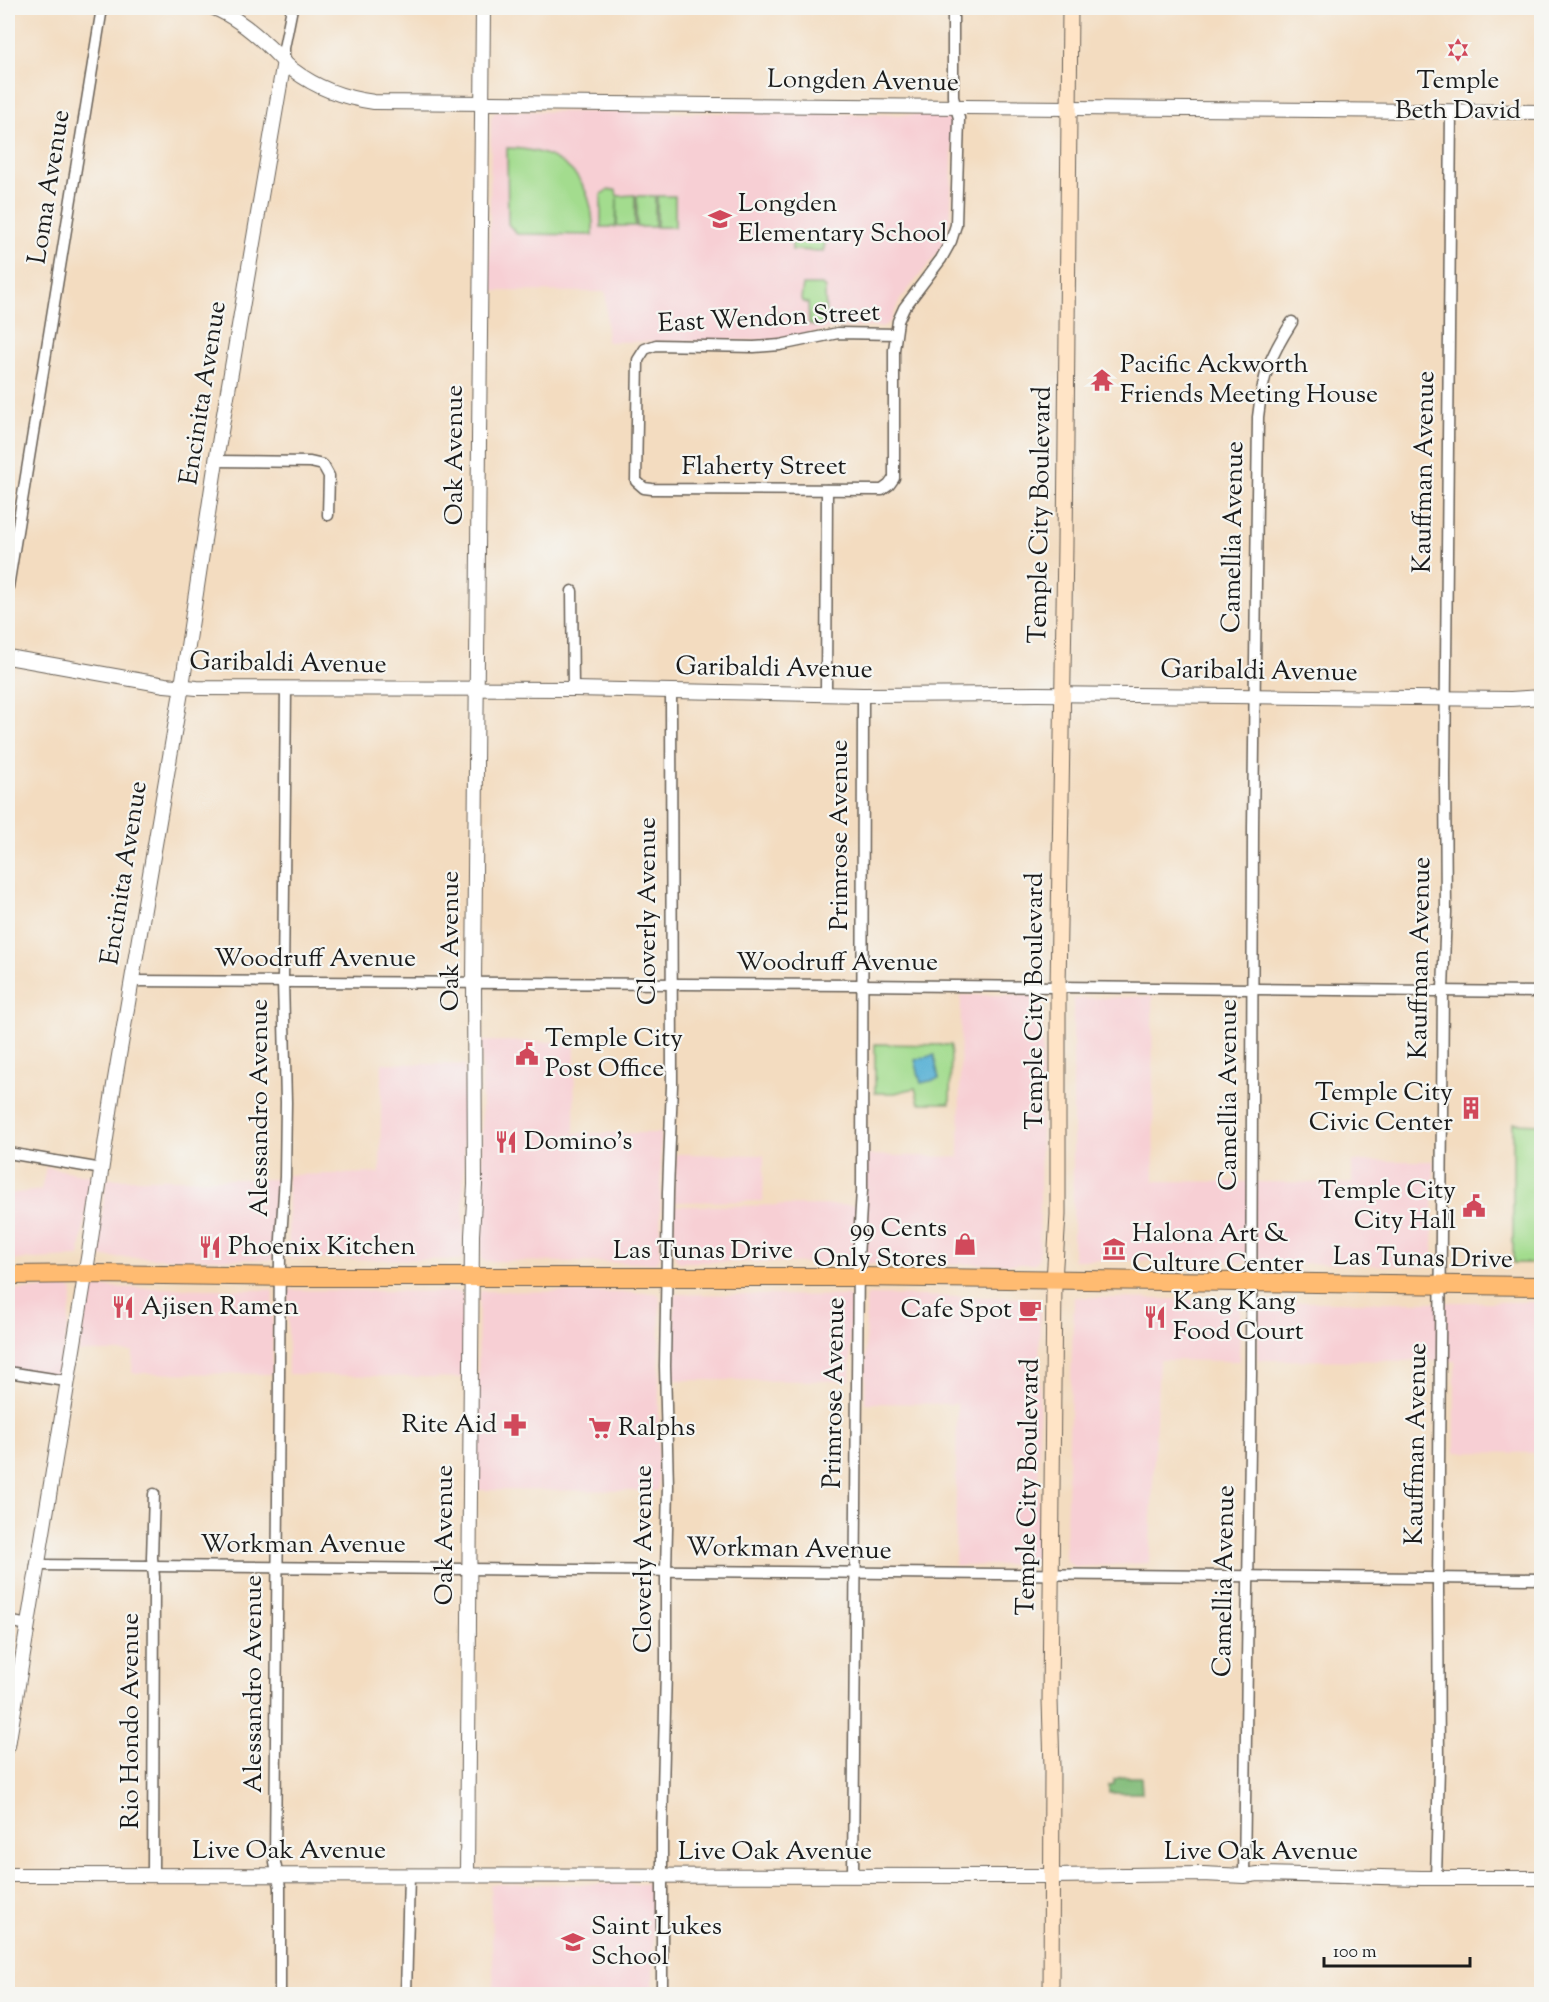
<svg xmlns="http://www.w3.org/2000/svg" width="1549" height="2002" font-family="'Sorts Mill Goudy',serif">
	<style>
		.built { fill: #f7cfd4 }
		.green { fill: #a3dc8e; stroke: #607c55; stroke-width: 1.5 }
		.forest { fill: #82bc79; stroke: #4f6c4a; stroke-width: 1.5 }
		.water { fill: #56b0d4; stroke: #396678; stroke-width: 1.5 }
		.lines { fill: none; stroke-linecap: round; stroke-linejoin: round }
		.minor-casing { stroke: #675f55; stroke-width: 13 }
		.tertiary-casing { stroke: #675f55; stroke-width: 16 }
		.secondary-casing { stroke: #675f55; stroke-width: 17 }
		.primary-casing { stroke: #675f55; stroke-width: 20 }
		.minor { stroke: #fff; stroke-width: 10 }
		.tertiary { stroke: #fff; stroke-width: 14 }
		.secondary { stroke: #ffe4c6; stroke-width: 15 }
		.primary { stroke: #ffbb71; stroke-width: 18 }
		.labels { text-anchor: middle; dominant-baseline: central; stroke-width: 4.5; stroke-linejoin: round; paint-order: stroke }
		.poi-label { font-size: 26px; fill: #1c1c1c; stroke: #f6f6f2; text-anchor: start }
		.street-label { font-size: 26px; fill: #1c1c1c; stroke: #f6f6f2 }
	</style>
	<rect width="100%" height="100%" fill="#f6f6f2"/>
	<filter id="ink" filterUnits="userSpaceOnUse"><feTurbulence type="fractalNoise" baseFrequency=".0167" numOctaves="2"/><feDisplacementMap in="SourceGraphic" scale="12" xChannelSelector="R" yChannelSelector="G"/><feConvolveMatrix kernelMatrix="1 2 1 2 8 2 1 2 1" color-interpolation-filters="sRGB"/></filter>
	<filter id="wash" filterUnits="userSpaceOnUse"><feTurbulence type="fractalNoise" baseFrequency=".008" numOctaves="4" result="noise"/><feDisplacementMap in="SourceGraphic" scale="24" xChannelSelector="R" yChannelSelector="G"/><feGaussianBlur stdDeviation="1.35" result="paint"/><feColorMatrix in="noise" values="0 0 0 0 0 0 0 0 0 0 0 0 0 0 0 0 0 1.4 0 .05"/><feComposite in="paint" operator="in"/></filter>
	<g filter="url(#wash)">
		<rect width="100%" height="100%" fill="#f3dcc0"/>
		<g class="built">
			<polygon points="500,111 945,115 950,118 953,124 951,210 948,229 945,240 937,254 900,300 890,322 882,327 835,328 779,340 607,342 606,292 489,291 491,118 495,112"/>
			<polygon points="961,995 1033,995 1043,1003 1039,1260 1033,1264 868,1264 866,1260 864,1155 959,1157"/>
			<polygon points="1152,996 1154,1181 1352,1183 1352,1161 1434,1161 1433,1263 1429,1267 1265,1262 1073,1260 1073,999"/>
			<polygon points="482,1041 575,1042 574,1133 661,1133 660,1258 654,1263 483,1261 481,1257"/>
			<polygon points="382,1063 465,1065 463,1257 460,1260 291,1259 289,1257 287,1175 380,1173"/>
			<polygon points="676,1154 764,1155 763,1201 673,1202"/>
			<polygon points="46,1167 92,1176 79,1257 8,1260 8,1194 41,1190"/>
			<polygon points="107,1179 283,1179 274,1257 272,1260 98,1257 96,1253"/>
			<polygon points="860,1205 851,1261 849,1263 679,1262 675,1258 673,1206"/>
			<polygon points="93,1287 271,1290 273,1293 272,1374 132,1373 133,1352 78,1352 89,1291"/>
			<polygon points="70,1288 73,1292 59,1377 8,1368 8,1290"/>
			<polygon points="290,1290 461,1292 464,1296 464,1378 288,1374 288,1292"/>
			<polygon points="481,1291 657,1293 660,1297 658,1491 477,1490 479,1294"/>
			<polygon points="676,1294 848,1296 851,1299 850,1381 674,1380 674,1297"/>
			<polygon points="868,1295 1034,1298 1040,1307 1038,1557 1033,1564 955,1566 957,1404 865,1403 866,1299"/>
			<polygon points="1074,1297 1241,1301 1239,1361 1159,1360 1149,1563 1075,1567 1068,1562 1065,1557"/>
			<polygon points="1258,1302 1541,1302 1541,1453 1455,1452 1455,1361 1258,1360"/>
			<polygon points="490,1884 646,1884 654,1890 653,1994 494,1994"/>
		</g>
		<g class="green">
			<path d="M507 148C562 149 595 178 593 235L517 234 508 224Z"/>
			<polygon points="607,190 616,190 617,196 635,195 635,226 617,226 617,198 616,227 601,227 601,195"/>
			<rect x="637" y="196" width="18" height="31"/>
			<rect x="657" y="196" width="18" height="31"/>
			<polygon points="792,239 826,240 823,251 792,250"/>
			<polygon points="803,285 822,285 825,288 826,323 814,326 809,324 808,303 803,302 801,299"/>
			<polygon points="875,1044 951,1045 950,1103 919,1103 915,1088 895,1093 875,1093"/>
			<polygon points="1513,1123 1541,1124 1541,1263 1513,1263"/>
		</g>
		<polygon class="forest" points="1122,1777 1141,1777 1142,1793 1109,1793 1109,1785 1114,1784 1114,1779"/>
		<polygon class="water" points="934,1055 939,1079 921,1083 915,1060"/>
	</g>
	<g filter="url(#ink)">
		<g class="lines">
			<g class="minor-casing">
				<g id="minor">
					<polyline points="284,61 284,48 292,8"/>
					<polyline points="896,334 838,333 780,345 754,347 656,345 645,349 638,360 636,481 644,488 652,489 882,490 889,485 894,478 894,350 898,321 904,308 941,259 951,241 956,225 959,118 953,97 953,8"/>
					<polyline points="216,461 310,462 323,465 329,476 328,515"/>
					<polyline points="8,587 102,8"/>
					<polyline points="572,591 573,689"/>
					<polyline points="826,693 827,490"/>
					<polyline points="131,981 861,985 1542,992"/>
					<polyline points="8,1153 102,1169"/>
					<polyline points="8,1372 66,1381"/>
					<polyline points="36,1565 1542,1579"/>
					<polyline points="8,1621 28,1625"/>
					<polyline points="153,1875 154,1577 152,1558 154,1494"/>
					<polyline points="853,1876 858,1258 862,1190 863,695"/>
					<path d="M1244 1876 1251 1374 1253 827 1258 417C1263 374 1269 358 1292 322"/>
					<polyline points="1436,1878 1439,1767 1438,1587 1443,990 1446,912 1445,775 1451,111"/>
					<polyline points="280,1994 280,1887 275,1863 280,1254 285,1177 286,1102 283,981 286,689"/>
					<polyline points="406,1994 409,1875"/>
					<polyline points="662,1994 662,1831 666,1670 666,1571 668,1487 665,1366 668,1192 672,1085 671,692"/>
				</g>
			</g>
			<g class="tertiary-casing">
				<g id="tertiary">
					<path d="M214 8C234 16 251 30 267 45 276 53 284 63 293 70 318 89 344 98 374 102L1542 112"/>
					<polyline points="8,657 165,685 197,688 573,689 863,695 1037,694 1511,699 1542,697"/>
					<polyline points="8,1746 89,1252 114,1085 182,686 216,461 284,61"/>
					<polyline points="8,1875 1051,1876 1203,1874 1244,1876 1258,1874 1421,1878 1542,1878"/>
					<polyline points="467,1875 472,1235 475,1185 474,982 483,8"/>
				</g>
			</g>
			<g class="secondary-casing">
				<polyline id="secondary" points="1051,1994 1052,1768 1050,1700 1054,1281 1058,1215 1058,988 1065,545 1070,8"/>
			</g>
			<g class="primary-casing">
				<polyline id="primary" points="8,1275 97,1274 294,1277 858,1277 1542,1286"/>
			</g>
			<use href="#minor" class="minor"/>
			<use href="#tertiary" class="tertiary"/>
			<use href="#secondary" class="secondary"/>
			<use href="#primary" class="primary"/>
		</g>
	</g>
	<defs>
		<g id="synagogue-bare" transform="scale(1.8)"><path d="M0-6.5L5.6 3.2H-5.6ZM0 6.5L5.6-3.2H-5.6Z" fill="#d1495b" stroke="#f6f6f2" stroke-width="2.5" paint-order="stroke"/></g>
		<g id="school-bare" transform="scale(1.8)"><path d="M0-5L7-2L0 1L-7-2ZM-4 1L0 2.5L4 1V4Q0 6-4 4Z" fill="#d1495b" stroke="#f6f6f2" stroke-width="2.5" paint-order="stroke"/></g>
		<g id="temple-bare" transform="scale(1.8)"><path d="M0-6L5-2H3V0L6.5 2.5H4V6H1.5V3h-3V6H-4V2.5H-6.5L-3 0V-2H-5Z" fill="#d1495b" stroke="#f6f6f2" stroke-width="2.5" paint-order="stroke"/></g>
		<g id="civic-bare" transform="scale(1.8)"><path d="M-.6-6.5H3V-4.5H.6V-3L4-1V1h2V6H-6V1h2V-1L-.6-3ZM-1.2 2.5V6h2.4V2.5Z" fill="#d1495b" stroke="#f6f6f2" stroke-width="2.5" paint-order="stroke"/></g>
		<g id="building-bare" transform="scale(1.8)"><path d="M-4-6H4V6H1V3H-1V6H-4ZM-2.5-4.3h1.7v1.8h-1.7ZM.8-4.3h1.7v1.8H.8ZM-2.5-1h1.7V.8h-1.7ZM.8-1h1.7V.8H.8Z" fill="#d1495b" stroke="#f6f6f2" stroke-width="2.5" paint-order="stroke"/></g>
		<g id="restaurant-bare" transform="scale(1.8)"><path d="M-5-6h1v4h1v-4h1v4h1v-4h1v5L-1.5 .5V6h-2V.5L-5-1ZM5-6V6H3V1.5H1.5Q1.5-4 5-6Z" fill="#d1495b" stroke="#f6f6f2" stroke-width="2.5" paint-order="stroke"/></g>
		<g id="shop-bare" transform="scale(1.8)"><path d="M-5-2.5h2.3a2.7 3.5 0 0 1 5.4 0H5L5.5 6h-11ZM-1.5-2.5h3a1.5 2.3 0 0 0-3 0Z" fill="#d1495b" stroke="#f6f6f2" stroke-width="2.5" paint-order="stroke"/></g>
		<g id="museum-bare" transform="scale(1.8)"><path d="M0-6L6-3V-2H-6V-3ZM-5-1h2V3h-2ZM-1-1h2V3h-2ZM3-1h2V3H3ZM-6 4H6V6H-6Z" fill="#d1495b" stroke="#f6f6f2" stroke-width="2.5" paint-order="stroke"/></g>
		<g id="cafe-bare" transform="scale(1.8)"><path d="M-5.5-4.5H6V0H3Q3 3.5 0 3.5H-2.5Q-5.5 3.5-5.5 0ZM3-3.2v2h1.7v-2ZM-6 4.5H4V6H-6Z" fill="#d1495b" stroke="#f6f6f2" stroke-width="2.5" paint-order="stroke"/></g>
		<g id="pharmacy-bare" transform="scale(1.8)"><path d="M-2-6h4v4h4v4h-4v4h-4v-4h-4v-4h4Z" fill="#d1495b" stroke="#f6f6f2" stroke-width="2.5" paint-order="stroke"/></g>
		<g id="supermarket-bare" transform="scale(1.8)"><path d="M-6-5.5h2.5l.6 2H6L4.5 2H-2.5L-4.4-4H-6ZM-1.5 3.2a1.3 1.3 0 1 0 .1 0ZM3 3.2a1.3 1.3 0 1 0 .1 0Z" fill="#d1495b" stroke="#f6f6f2" stroke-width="2.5" paint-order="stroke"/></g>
	</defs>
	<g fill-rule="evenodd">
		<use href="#synagogue-bare" x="1458" y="50"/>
		<use href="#school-bare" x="720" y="219"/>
		<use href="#temple-bare" x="1102" y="380"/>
		<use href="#civic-bare" x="527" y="1054"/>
		<use href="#building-bare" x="1471" y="1108"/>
		<use href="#restaurant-bare" x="506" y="1142"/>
		<use href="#civic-bare" x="1474" y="1206"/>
		<use href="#shop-bare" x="965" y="1244"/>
		<use href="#restaurant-bare" x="210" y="1247"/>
		<use href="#museum-bare" x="1114" y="1249"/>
		<use href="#restaurant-bare" x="123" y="1307"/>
		<use href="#cafe-bare" x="1030" y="1310"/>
		<use href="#restaurant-bare" x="1155" y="1317"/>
		<use href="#pharmacy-bare" x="515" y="1425"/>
		<use href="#supermarket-bare" x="600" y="1428"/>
		<use href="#school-bare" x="573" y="1942"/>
	</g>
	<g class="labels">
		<g class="poi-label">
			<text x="1458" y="81" text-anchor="middle">Temple<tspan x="1458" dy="30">Beth David</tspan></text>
			<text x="738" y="204">Longden<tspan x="738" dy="30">Elementary School</tspan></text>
			<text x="1120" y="365">Pacific Ackworth<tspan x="1120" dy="30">Friends Meeting House</tspan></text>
			<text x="545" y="1039">Temple City<tspan x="545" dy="30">Post Office</tspan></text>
			<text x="1453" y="1093" text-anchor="end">Temple City<tspan x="1453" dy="30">Civic Center</tspan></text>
			<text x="524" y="1142">Domino's</text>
			<text x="1456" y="1191" text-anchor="end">Temple City<tspan x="1456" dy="30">City Hall</tspan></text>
			<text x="947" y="1229" text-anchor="end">99 Cents<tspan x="947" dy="30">Only Stores</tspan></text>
			<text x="1132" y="1234">Halona Art &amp;<tspan x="1132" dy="30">Culture Center</tspan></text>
			<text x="228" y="1247">Phoenix Kitchen</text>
			<text x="1173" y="1302">Kang Kang<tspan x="1173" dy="30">Food Court</tspan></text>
			<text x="141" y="1307">Ajisen Ramen</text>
			<text x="1012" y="1310" text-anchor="end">Cafe Spot</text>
			<text x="497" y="1425" text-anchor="end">Rite Aid</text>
			<text x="618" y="1428">Ralphs</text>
			<text x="591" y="1927">Saint Lukes<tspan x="591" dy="30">School</tspan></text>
		</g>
		<g class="street-label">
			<text transform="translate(863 82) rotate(1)">Longden Avenue</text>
			<text transform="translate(50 187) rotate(-81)">Loma Avenue</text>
			<text transform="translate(769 319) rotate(-3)">East Wendon Street</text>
			<text transform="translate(204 393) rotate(-81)">Encinita Avenue</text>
			<text transform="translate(455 455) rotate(-90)">Oak Avenue</text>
			<text x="764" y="467">Flaherty Street</text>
			<text transform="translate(1425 472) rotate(-89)">Kauffman Avenue</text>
			<text transform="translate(1041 515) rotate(-89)">Temple City Boulevard</text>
			<text transform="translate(1234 537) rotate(-89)">Camellia Avenue</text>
			<text transform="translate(288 664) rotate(1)">Garibaldi Avenue</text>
			<text transform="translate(774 669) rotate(1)">Garibaldi Avenue</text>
			<text transform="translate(1259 672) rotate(1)">Garibaldi Avenue</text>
			<text transform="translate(840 835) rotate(-90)">Primrose Avenue</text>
			<text transform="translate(125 873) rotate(-81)">Encinita Avenue</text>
			<text transform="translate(648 911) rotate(-90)">Cloverly Avenue</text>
			<text transform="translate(451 941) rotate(-90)">Oak Avenue</text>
			<text transform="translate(1421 958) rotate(-89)">Kauffman Avenue</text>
			<text x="315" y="959">Woodruff Avenue</text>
			<text x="837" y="963">Woodruff Avenue</text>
			<text transform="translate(1035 1001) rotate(-90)">Temple City Boulevard</text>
			<text transform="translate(1229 1095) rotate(-90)">Camellia Avenue</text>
			<text transform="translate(260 1108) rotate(-90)">Alessandro Avenue</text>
			<text x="703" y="1251">Las Tunas Drive</text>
			<text transform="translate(1423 1259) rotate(1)">Las Tunas Drive</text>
			<text transform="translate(835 1393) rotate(-89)">Primrose Avenue</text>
			<text transform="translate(1417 1444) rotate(-89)">Kauffman Avenue</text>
			<text transform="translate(1029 1487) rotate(-89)">Temple City Boulevard</text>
			<text transform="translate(445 1535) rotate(-90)">Oak Avenue</text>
			<text x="303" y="1545">Workman Avenue</text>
			<text transform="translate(789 1550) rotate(1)">Workman Avenue</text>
			<text transform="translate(644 1559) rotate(-90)">Cloverly Avenue</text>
			<text transform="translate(1225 1581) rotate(-89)">Camellia Avenue</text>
			<text transform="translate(254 1684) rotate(-90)">Alessandro Avenue</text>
			<text transform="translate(131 1721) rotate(-90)">Rio Hondo Avenue</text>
			<text x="289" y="1851">Live Oak Avenue</text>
			<text x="775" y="1852">Live Oak Avenue</text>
			<text x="1261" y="1852">Live Oak Avenue</text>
		</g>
	</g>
	<rect width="1549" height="2002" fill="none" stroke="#f6f6f2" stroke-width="30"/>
	<path d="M1324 1957v9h146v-9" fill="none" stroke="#1c1c1c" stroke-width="3"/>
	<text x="1333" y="1957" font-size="18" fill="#1c1c1c" stroke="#f6f6f2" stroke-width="4.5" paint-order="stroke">100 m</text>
</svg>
